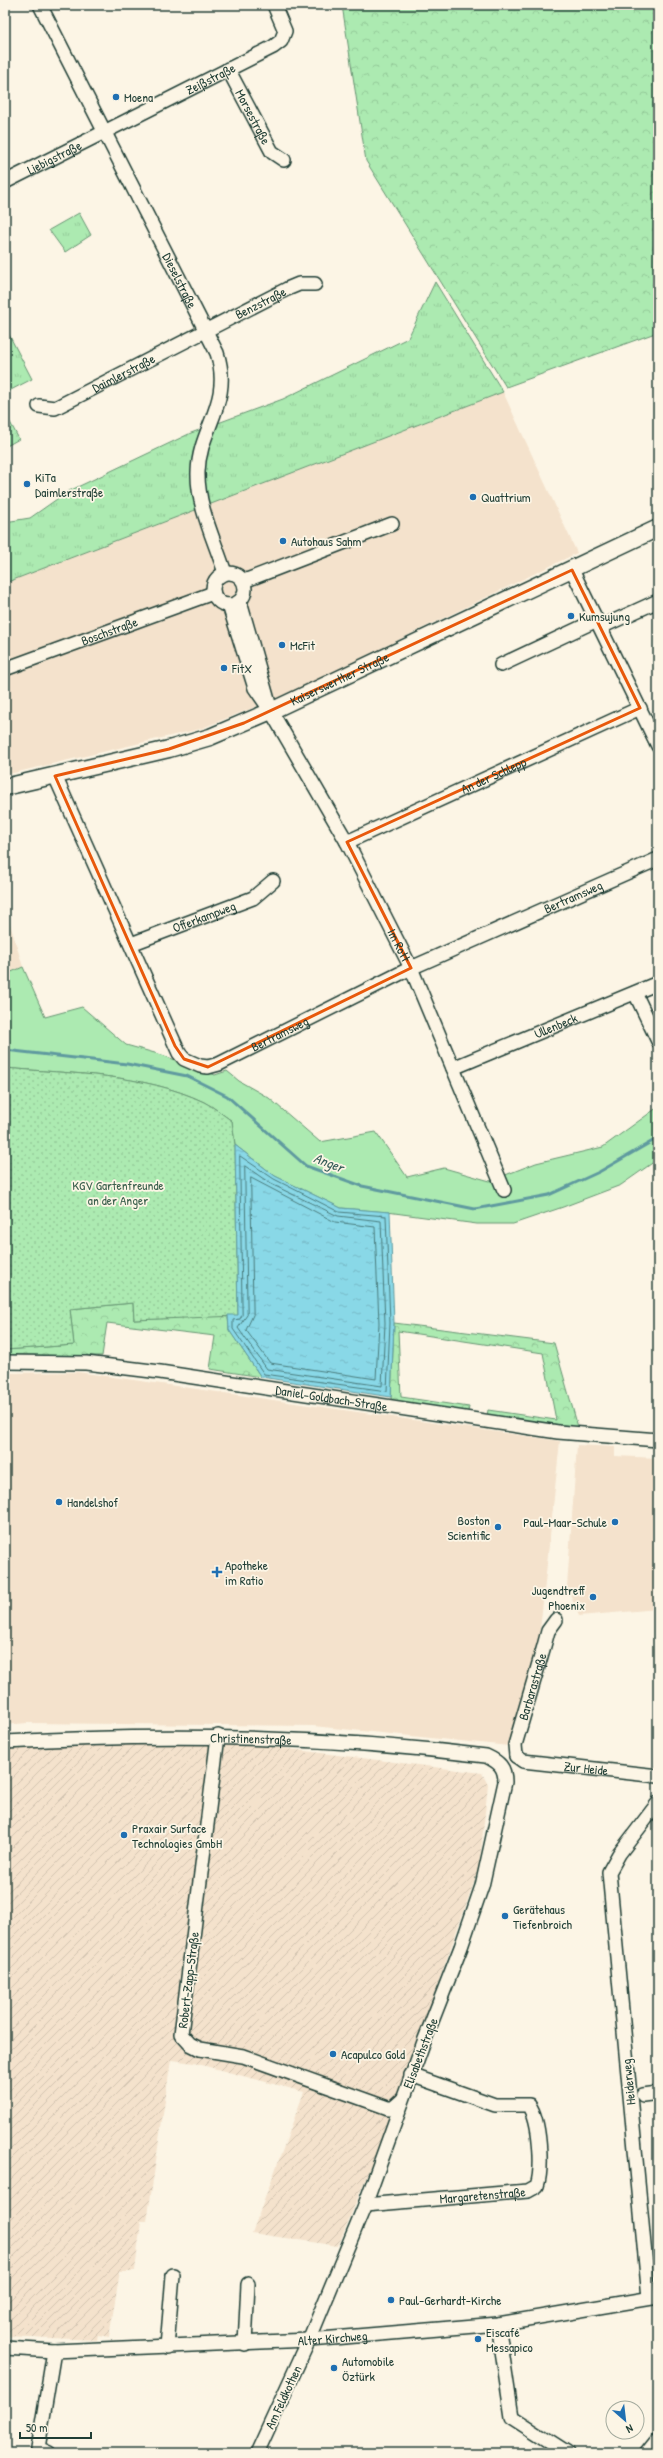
<svg xmlns="http://www.w3.org/2000/svg" width="663" height="2458" font-family="'Patrick Hand',sans-serif">
	<style>
		.built { fill: #f4e2cc }
		.industrial { fill: url(#industrial-furrows) }
		.grass { fill: #aceab1; stroke: #669472 }
		.forest { fill: url(#forest-crowns); stroke: #669472 }
		.park { fill: url(#park-tufts); stroke: #669472 }
		.garden { fill: url(#garden-dots); stroke: #669472 }
		.water { fill: url(#water-ripples); stroke: #5f9a9f }
		.lines { fill: none; stroke-linecap: round; stroke-linejoin: round }
		.shore { stroke: #497b7c; stroke-width: 1 }
		.stream { stroke: #5f9a9f; stroke-width: 3 }
		.minor-casing { stroke: #1f3d34; stroke-width: 16 }
		.major-casing { stroke: #1f3d34; stroke-width: 19 }
		.minor { stroke: #fcf5e5; stroke-width: 13 }
		.major { stroke: #fcf5e5; stroke-width: 16 }
		.marked { fill: none; stroke: #e8590c; stroke-width: 3; stroke-linejoin: round }
		.poi-dot { fill: #1f6fb2; stroke: #fcf5e5; stroke-width: 1.5 }
		.labels { text-anchor: middle; dominant-baseline: central; stroke-width: 3.5; stroke-linejoin: round; paint-order: stroke }
		.street-label { font-size: 13px; fill: #1f3d34; stroke: #fcf5e5 }
		.poi-label { font-size: 13px; fill: #1f3d34; stroke: #fcf5e5; text-anchor: start }
		.park-label { font-size: 13px; fill: #3b604d; stroke: #fcf5e5 }
		.water-label { font-size: 14px; font-style: italic; fill: #345c58; stroke: #fcf5e5 }
	</style>
	<defs>
		<pattern id="industrial-furrows" width="10" height="10" patternUnits="userSpaceOnUse"><rect width="10" height="10" fill="#f4e2cc"/><path d="M-1 1l2-2M0 10L10 0M9 11l2-2" fill="none" stroke="#d1c3b0"/></pattern>
		<pattern id="forest-crowns" width="20" height="18" patternUnits="userSpaceOnUse"><rect width="20" height="18" fill="#aceab1"/><path d="M2 6a3 3 0 1 1 6 0M12 15a3 3 0 1 1 6 0" fill="none" stroke="#94ca99"/></pattern>
		<pattern id="park-tufts" width="24" height="20" patternUnits="userSpaceOnUse"><rect width="24" height="20" fill="#aceab1"/><path d="M3 7l-1-3M5 7V3M7 7l1-3M15 17l-1-3M17 17v-4M19 17l1-3" fill="none" stroke="#94ca99"/></pattern>
		<pattern id="garden-dots" width="8" height="8" patternUnits="userSpaceOnUse"><rect width="8" height="8" fill="#aceab1"/><path d="M2 2h.1M6 6h.1" fill="none" stroke="#94ca99" stroke-width="1.8" stroke-linecap="round"/></pattern>
		<pattern id="water-ripples" width="26" height="14" patternUnits="userSpaceOnUse"><rect width="26" height="14" fill="#89d8e7"/><path d="M2 4q2-2 4 0t4 0M15 11q2-2 4 0t4 0" fill="none" stroke="#76bac7"/></pattern>
	</defs>
	<rect width="100%" height="100%" fill="#fcf5e5"/>
	<filter id="ink" filterUnits="userSpaceOnUse"><feTurbulence type="fractalNoise" baseFrequency=".025" numOctaves="2"/><feDisplacementMap in="SourceGraphic" scale="8" xChannelSelector="R" yChannelSelector="G"/><feConvolveMatrix kernelMatrix="1 2 1 2 8 2 1 2 1" color-interpolation-filters="sRGB"/></filter>
	<g filter="url(#ink)">
		<g class="built">
			<polygon points="503,392 577,553 287,694 200,729 5,775 5,583"/>
			<polygon points="5,908 23,967 9,973 5,993"/>
			<polygon points="78,1372 560,1441 538,1649 509,1746 313,1726 27,1723 5,1725 5,1373"/>
			<polygon points="577,1445 615,1447 615,1456 658,1458 658,1609 579,1616 567,1587"/>
		</g>
		<polygon class="industrial" points="218,1740 482,1773 488,1785 479,1868 390,2119 338,2246 252,2233 304,2092 194,2063 171,2060 147,2221 141,2221 135,2271 120,2271 109,2337 98,2335 97,2340 5,2336 5,1745"/>
		<path class="grass" d="M23 967 45 1017 82 1007 126 1045 162 1055 215 1075 227 1071 239 1081 269 1098 320 1142 376 1132 407 1177 444 1168 490 1181 536 1163 603 1147 658 1107V1159L621 1185 563 1207 513 1224H477L387 1212 341 1208 275 1176 235 1145 232 1121C223 1115 214 1107 204 1102 143 1073 71 1074 5 1068V993L9 973Z"/>
		<g class="forest">
			<polygon points="342,5 658,5 658,332 506,387 366,161"/>
			<polygon points="133,1303 134,1320 228,1315 229,1330 261,1377 210,1369 215,1336 107,1323 102,1356 5,1355 5,1350 74,1345 70,1309"/>
			<polygon points="394,1323 554,1343 578,1427 487,1416 488,1410 556,1420 543,1353 398,1331 401,1397 469,1407 468,1412 391,1401"/>
		</g>
		<g class="park">
			<polygon points="79,213 91,235 65,252 49,230"/>
			<polygon points="435,282 503,392 5,583 5,522 30,518 67,492 191,433 283,399 408,338"/>
			<polygon points="5,327 32,379 5,393"/>
			<polygon points="5,413 19,439 5,447"/>
		</g>
		<path class="garden" d="M5 1068C71 1074 143 1073 204 1102 214 1107 223 1115 232 1121L235 1145 238 1316 134 1320 133 1303 70 1309 74 1345 5 1350Z"/>
		<polygon class="water" points="235,1145 275,1176 341,1208 390,1212 394,1323 391,1397 261,1377 229,1330 228,1315 238,1315"/>
		<g class="lines">
			<g class="shore">
				<polygon points="240,1156 274,1179 339,1212 386,1216 390,1323 387,1391 264,1374 233,1329 233,1320 240,1319 242,1315"/>
				<polygon points="245,1166 271,1184 338,1216 381,1221 385,1323 382,1386 267,1369 238,1328 247,1315"/>
				<polygon points="251,1178 335,1222 375,1227 379,1323 376,1379 270,1363 246,1330 253,1315"/>
			</g>
			<polyline class="stream" points="5,1050 127,1064 187,1076 227,1096 306,1166 362,1186 475,1209 549,1195 599,1172 658,1138"/>
			<g class="minor-casing">
				<g id="minor">
					<path id="s1" d="M40 5 217 353C233 403 199 428 198 472 197 506 215 541 225 573"/>
					<path id="s2" d="M228 69 272 152 284 160"/>
					<path id="s3" d="M5 182 273 47 281 41 285 31 274 5"/>
					<path id="s4" d="M39 406 55 408 287 289 299 284H315"/>
					<polyline points="572,570 658,746"/>
					<circle cx="229" cy="589" r="16"/>
					<polyline points="244,581 392,524"/>
					<polyline points="240,602 270,707"/>
					<path id="s5" d="M229 605 255 688 271 711 347 842 411 968 504 1190"/>
					<polyline points="601,627 658,601"/>
					<polyline points="501,665 597,620"/>
					<path id="s6" d="M5 669 213 593"/>
					<path id="s7" d="M55 776 179 1053 184 1059 200 1066 208 1067 219 1064 411 968 658 859"/>
					<path id="s8" d="M347 842 640 708"/>
					<path id="s9" d="M131 944 253 898 273 881"/>
					<polyline points="635,993 658,1041"/>
					<path id="s10" d="M453 1068 658 983"/>
					<path id="s11" d="M5 1362 86 1363 160 1372 558 1432 658 1440"/>
					<polyline points="218,1736 181,2034 190,2044 200,2049 243,2056 388,2108 393,2108 402,2100"/>
					<path id="s12" d="M5 1742C165 1733 327 1736 486 1756 499 1762 505 1767 505 1782L482 1886 461 1947 425 2039 365 2205 309 2340 257 2453"/>
					<path id="s13" d="M516 1756 523 1761 658 1776"/>
					<path id="s14" d="M516 1756 515 1745 544 1646 548 1631 556 1620"/>
					<polyline points="643,2095 658,2093"/>
					<path id="s15" d="M365 2205 528 2191 537 2186C543 2168 540 2120 529 2105H495L411 2075"/>
					<polyline points="649,2298 609,1872 619,1854 658,1803"/>
					<polyline points="498,2324 512,2417 568,2453"/>
					<polyline points="245,2344 248,2284"/>
					<polyline points="167,2347 173,2275"/>
					<path id="s16" d="M5 2348 54 2351 309 2340 498 2324 658 2297"/>
					<polyline points="49,2453 38,2448 54,2351"/>
					<polyline points="646,2453 658,2438"/>
				</g>
			</g>
			<g class="major-casing">
				<g id="major">
					<path id="s17" d="M5 787 169 749 210 737 271 711 658 528"/>
				</g>
			</g>
			<use href="#minor" class="minor"/>
			<use href="#major" class="major"/>
		</g>
	</g>
	<path class="marked" d="M572 570 640 708 347 842 411 968 208 1067 184 1059 175 1046 55 776 169 749 244 723Z"/>
	<g class="poi-dot">
		<circle cx="116" cy="97" r="4"/>
		<circle cx="27" cy="484" r="4"/>
		<circle cx="473" cy="497" r="4"/>
		<circle cx="283" cy="541" r="4"/>
		<circle cx="571" cy="616" r="4"/>
		<circle cx="282" cy="645" r="4"/>
		<circle cx="224" cy="668" r="4"/>
		<circle cx="59" cy="1502" r="4"/>
		<circle cx="615" cy="1522" r="4"/>
		<circle cx="498" cy="1527" r="4"/>
		<path d="M215 1566h4v4h4v4h-4v4h-4v-4h-4v-4h4z"/>
		<circle cx="593" cy="1597" r="4"/>
		<circle cx="124" cy="1835" r="4"/>
		<circle cx="505" cy="1916" r="4"/>
		<circle cx="333" cy="2054" r="4"/>
		<circle cx="391" cy="2300" r="4"/>
		<circle cx="478" cy="2339" r="4"/>
		<circle cx="334" cy="2368" r="4"/>
	</g>
	<g class="labels">
		<g class="street-label">
			<text stroke="none"><textPath href="#s3" startOffset="230">Zeißstraße</textPath></text>
			<text stroke="none"><textPath href="#s2" startOffset="54">Morsestraße</textPath></text>
			<text stroke="none"><textPath href="#s3" startOffset="55">Liebigstraße</textPath></text>
			<text stroke="none"><textPath href="#s1" startOffset="309">Dieselstraße</textPath></text>
			<text stroke="none"><textPath href="#s4" startOffset="247">Benzstraße</textPath></text>
			<text stroke="none"><textPath href="#s4" startOffset="93">Daimlerstraße</textPath></text>
			<text stroke="none"><textPath href="#s6" startOffset="111">Boschstraße</textPath></text>
			<text stroke="none"><textPath href="#s17" startOffset="353">Kaiserswerther Straße</textPath></text>
			<text stroke="none"><textPath href="#s8" startOffset="161">An der Schlepp</textPath></text>
			<text stroke="none"><textPath href="#s7" startOffset="740">Bertramsweg</textPath></text>
			<text stroke="none"><textPath href="#s9" startOffset="78">Offerkampweg</textPath></text>
			<text stroke="none"><textPath href="#s5" startOffset="382">Im Rott</textPath></text>
			<text stroke="none"><textPath href="#s10" startOffset="111">Ullenbeck</textPath></text>
			<text stroke="none"><textPath href="#s7" startOffset="416">Bertramsweg</textPath></text>
			<text stroke="none"><textPath href="#s11" startOffset="329">Daniel-Goldbach-Straße</textPath></text>
			<text stroke="none"><textPath href="#s14" startOffset="72">Barbarastraße</textPath></text>
			<text stroke="none"><textPath href="#s12" startOffset="246">Christinenstraße</textPath></text>
			<text stroke="none"><textPath href="#s13" startOffset="72">Zur Heide</textPath></text>
			<text transform="translate(188 1980) rotate(-83)">Robert-Zapp-Straße</text>
			<text transform="translate(420 2053) rotate(-69)">Elisabethstraße</text>
			<text transform="translate(628 2082) rotate(-96)">Heiderweg</text>
			<text stroke="none"><textPath href="#s15" startOffset="118">Margaretenstraße</textPath></text>
			<text stroke="none"><textPath href="#s16" startOffset="328">Alter Kirchweg</textPath></text>
			<text transform="translate(283 2397) rotate(-65)">Am Feldkothen</text>
		</g>
		<g class="poi-label">
			<text x="124" y="97">Moena</text>
			<text x="35" y="477">KiTa<tspan x="35" dy="15">Daimlerstraße</tspan></text>
			<text x="481" y="497">Quattrium</text>
			<text x="291" y="541">Autohaus Sahm</text>
			<text x="579" y="616">Kumsujung</text>
			<text x="290" y="645">McFit</text>
			<text x="232" y="668">FitX</text>
			<text x="67" y="1502">Handelshof</text>
			<text x="490" y="1520" text-anchor="end">Boston<tspan x="490" dy="15">Scientific</tspan></text>
			<text x="607" y="1522" text-anchor="end">Paul-Maar-Schule</text>
			<text x="225" y="1565">Apotheke<tspan x="225" dy="15">im Ratio</tspan></text>
			<text x="585" y="1590" text-anchor="end">Jugendtreff<tspan x="585" dy="15">Phoenix</tspan></text>
			<text x="132" y="1828">Praxair Surface<tspan x="132" dy="15">Technologies GmbH</tspan></text>
			<text x="513" y="1909">Gerätehaus<tspan x="513" dy="15">Tiefenbroich</tspan></text>
			<text x="341" y="2054">Acapulco Gold</text>
			<text x="399" y="2300">Paul-Gerhardt-Kirche</text>
			<text x="486" y="2332">Eiscafé<tspan x="486" dy="15">Messapico</tspan></text>
			<text x="342" y="2361">Automobile<tspan x="342" dy="15">Öztürk</tspan></text>
		</g>
		<g class="park-label">
			<text x="118" y="1185">KGV Gartenfreunde<tspan x="118" dy="15">an der Anger</tspan></text>
		</g>
		<g class="water-label">
			<text transform="translate(329 1162) rotate(21)">Anger</text>
		</g>
	</g>
	<rect width="663" height="2458" fill="none" stroke="#fcf5e5" stroke-width="20"/>
	<rect x="10" y="10" width="643" height="2438" fill="none" stroke="#1f3d34" stroke-width="1.5" filter="url(#ink)"/>
	<g transform="translate(625 2420) rotate(152)"><circle r="19" fill="#fcf5e5" stroke="#a4ab9e"/>
	<path d="M0-3L7 15L0 10L-7 15Z" fill="#1f6fb2"/>
	<text y="-6" font-size="11" font-weight="bold" text-anchor="middle" fill="#1f3d34">N</text>
	</g>
	<path d="M20 2432v6h71v-6" fill="none" stroke="#1f3d34" stroke-width="2"/>
	<text x="26" y="2432" font-size="12" fill="#1f3d34" stroke="#fcf5e5" stroke-width="3" paint-order="stroke">50 m</text>
</svg>
